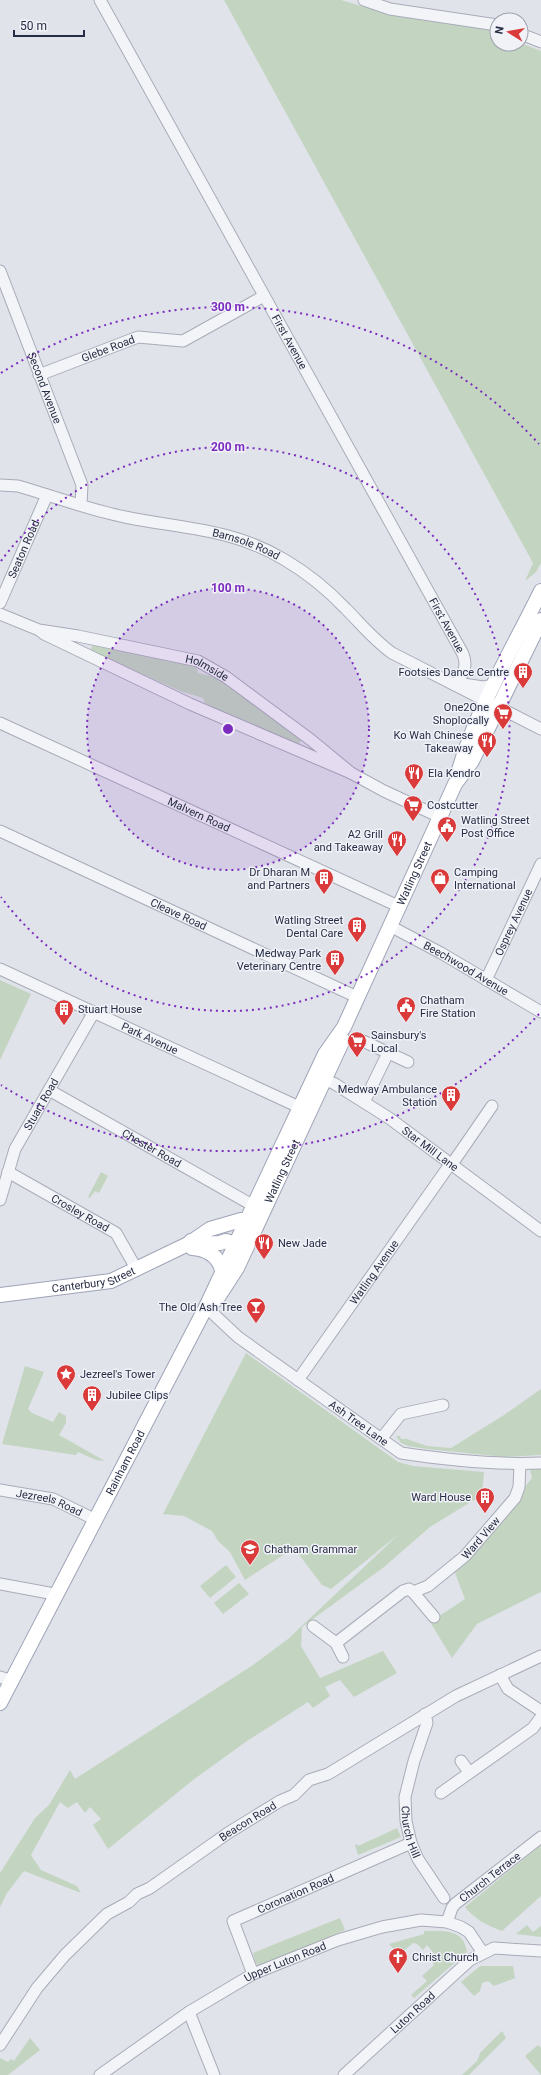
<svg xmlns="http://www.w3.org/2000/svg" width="541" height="2075" font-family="Roboto,sans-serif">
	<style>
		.green { fill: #c3d5c1 }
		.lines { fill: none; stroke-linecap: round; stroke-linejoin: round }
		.minor-casing { stroke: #a8acb8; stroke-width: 13 }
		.major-casing { stroke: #9ea4b7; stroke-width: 16 }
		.minor { stroke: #f3f4f8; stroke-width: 11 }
		.major { stroke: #fff; stroke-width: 14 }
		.ring { fill: none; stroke: #7b2cbf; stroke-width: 2; stroke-dasharray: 2 4 }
		.labels { text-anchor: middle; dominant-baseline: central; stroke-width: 3; stroke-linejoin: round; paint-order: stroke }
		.street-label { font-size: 11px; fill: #272d44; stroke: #f0f2f8 }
		.poi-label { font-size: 11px; fill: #272d44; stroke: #f0f2f8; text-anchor: start }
		.centre { fill: #7b2cbf; stroke: #f0f2f8; stroke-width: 2 }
		.ring-label { font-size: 12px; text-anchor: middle; font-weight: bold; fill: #7b2cbf; stroke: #f0f2f8; stroke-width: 3; stroke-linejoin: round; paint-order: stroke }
	</style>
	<rect width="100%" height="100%" fill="#e0e3ea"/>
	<g class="green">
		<polygon points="224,0 341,0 395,16 490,30 497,33 497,44 521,43 541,51 541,563 536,572 525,581 533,563"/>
		<polygon points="93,644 189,663 197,668 198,673 215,677 241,693 301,739 298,749 205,703 203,698 180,691 90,651"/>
		<polygon points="0,980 31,994 0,1060"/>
		<polygon points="101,1172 108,1176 99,1193 95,1191 90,1198 88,1197"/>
		<polygon points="246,1353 398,1462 413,1466 484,1472 482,1495 430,1527 384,1567 302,1627 301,1646 320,1678 383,1651 397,1673 354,1697 340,1680 325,1687 330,1696 313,1708 308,1702 247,1741 193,1780 108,1849 93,1825 101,1819 90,1807 85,1813 77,1802 68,1808 60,1802 31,1855 41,1870 77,1886 81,1893 24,1871 7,1893 0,1907 0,1873 35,1818 49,1805 70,1770 75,1779 253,1665 288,1639 399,1534 331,1589 322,1585 294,1548 245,1580 230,1552 218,1541 212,1531 184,1516 163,1514"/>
		<polygon points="25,1366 44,1372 28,1409 32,1413 53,1422 59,1412 66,1416 66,1423 59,1435 105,1461 96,1460 78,1452 76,1455 2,1444"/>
		<polygon points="541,1389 541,1455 505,1457 427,1449 408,1446 401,1443 396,1436 400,1436 401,1439 407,1439 427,1446 451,1448 504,1415"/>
		<polygon points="541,1468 541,1592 477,1624 452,1658 430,1622 465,1599 455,1573 532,1478 530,1470"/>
		<polygon points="226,1565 236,1577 210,1598 200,1586"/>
		<polygon points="239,1583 249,1594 223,1614 214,1603"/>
		<polygon points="397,1828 401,1837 358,1855 355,1845 357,1844 358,1846"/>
		<path d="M541 1845V1896L502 1931C488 1926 474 1919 465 1907Z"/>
		<polygon points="340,1918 345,1930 263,1966 256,1964 253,1953"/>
		<polygon points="527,1925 533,1932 541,1926 541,1937 516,1934"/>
		<path d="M424 1931C443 1931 464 1928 467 1952L414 1998 411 1995 427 1981 422 1976 434 1965 432 1960 436 1956 427 1945 423 1950 417 1944 413 1943 399 1955 389 1944 424 1934Z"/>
		<polygon points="480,1966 513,1966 515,1978 494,1986 488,1981 482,1983 480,1991 474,1996 461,1982"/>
		<polygon points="502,2031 506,2038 469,2075 462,2075 477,2061 480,2053"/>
		<polygon points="30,2038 40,2050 8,2075 0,2075 0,2058 8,2062 11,2059 14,2061"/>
		<polygon points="538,2045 541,2048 541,2075 525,2056"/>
	</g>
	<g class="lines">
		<g class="minor-casing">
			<g id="minor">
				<path id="s1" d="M100 0 463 654C468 667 463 675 455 685"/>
				<polyline points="364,0 390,9 497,25"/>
				<polyline points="521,34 541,42"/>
				<path id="s2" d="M0 271 82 485 81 505"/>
				<path id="s3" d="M39 375 138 337 183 341 264 296"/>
				<path id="s4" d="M0 485 18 486C53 496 89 510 125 517 183 529 232 528 285 560 307 573 328 590 346 609 361 624 374 640 392 653L541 729"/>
				<path id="s5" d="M0 603 47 495"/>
				<path id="s6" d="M0 614 39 630 78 636 198 661 226 677 311 740 351 773 190 704 44 634 39 630"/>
				<polyline points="463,684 483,687 495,685"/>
				<path id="s7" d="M0 723 398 906"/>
				<polyline points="351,773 384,791 440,817"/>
				<path id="s8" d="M0 831 357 997"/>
				<path id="s9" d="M390 926 441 953 541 1012"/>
				<path id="s10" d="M0 969 299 1107"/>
				<path id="s11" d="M486 980 541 864"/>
				<polyline points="363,1041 408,1062"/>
				<path id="s12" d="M317 1076 335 1084 389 1118 541 1231"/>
				<path id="s13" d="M49 1090 254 1206"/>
				<polyline points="364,1102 388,1053"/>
				<polyline points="452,1164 492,1106"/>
				<path id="s14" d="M8 1172 116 1233 137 1270"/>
				<path id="s15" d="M0 1200 15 1149 94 1012"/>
				<path id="s16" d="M206 1307 238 1337 401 1453C447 1460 495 1465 541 1463"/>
				<path id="s17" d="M298 1380 451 1163"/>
				<polyline points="381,1439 401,1414 443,1405"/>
				<path id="s18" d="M0 1490 53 1499 96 1520"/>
				<polyline points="0,1584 49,1593 56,1596"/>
				<polyline points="413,1592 434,1617"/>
				<polyline points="313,1626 336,1643 343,1657"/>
				<path id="s19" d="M336 1643 403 1591 409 1589 413 1592 428 1586 465 1556 515 1498 519 1487 520 1464"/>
				<polyline points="500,1675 508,1689 541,1711"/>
				<polyline points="0,1677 12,1681"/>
				<path id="s20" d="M425 1714 427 1723 414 1761 405 1797 406 1821 411 1843 418 1859 444 1898"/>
				<polyline points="461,1761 469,1772"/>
				<polyline points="441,1793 533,1728 541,1717"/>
				<path id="s21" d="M447 1922 452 1908 455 1904 541 1837"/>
				<path id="s22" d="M253 1974 233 1921 411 1843"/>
				<polyline points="189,2012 214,2075"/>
				<path id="s23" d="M0 2045 37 1988 65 1955 107 1914 129 1902 137 1894 150 1888 228 1833 280 1801 294 1795 309 1780 328 1774 456 1696 541 1656"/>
				<path id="s24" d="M100 2075 189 2012 253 1974 338 1940 382 1927 421 1920 447 1922 461 1927 469 1932 483 1953"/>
				<path id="s25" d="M344 2075 470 1960 494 1948 541 1951"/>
			</g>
		</g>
		<g class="major-casing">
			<g id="major">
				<path d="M458 774C474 714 513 648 541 591"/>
				<polyline points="191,1241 198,1244 220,1243 226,1241 243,1246"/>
				<path d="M192 1248C207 1249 218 1255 222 1270"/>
				<path id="s26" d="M0 1295 111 1281 188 1244 210 1229 241 1220 247 1221"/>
				<path id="s27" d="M212 1303 217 1299 237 1268 343 1040"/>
				<path id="s28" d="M0 1703 206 1307 325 1054 344 1027 455 784 472 761 541 620"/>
			</g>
		</g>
		<use href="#minor" class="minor"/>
		<use href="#major" class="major"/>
	</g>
	<circle cx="228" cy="729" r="141" fill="#7b2cbf" fill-opacity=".12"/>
	<g class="ring">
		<circle cx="228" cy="729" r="141"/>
		<path d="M1 561A282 282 0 1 1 1 897"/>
		<path d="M539 1014A422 422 0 0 1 1 1085M1 373A422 422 0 0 1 539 444"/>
	</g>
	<defs>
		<g id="building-pin" transform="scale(1)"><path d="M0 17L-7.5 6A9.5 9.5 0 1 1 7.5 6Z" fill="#da3b3a" stroke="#f0f2f8"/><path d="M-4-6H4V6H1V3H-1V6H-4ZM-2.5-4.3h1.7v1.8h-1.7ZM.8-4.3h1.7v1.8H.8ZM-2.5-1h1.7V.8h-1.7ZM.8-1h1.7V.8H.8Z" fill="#fff"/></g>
		<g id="supermarket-pin" transform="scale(1)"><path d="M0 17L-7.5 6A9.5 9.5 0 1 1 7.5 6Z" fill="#da3b3a" stroke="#f0f2f8"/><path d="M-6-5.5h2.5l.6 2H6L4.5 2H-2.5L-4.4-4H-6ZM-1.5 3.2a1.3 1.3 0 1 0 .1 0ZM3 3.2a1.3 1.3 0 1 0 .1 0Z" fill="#fff"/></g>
		<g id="restaurant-pin" transform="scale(1)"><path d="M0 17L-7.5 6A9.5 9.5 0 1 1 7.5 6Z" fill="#da3b3a" stroke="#f0f2f8"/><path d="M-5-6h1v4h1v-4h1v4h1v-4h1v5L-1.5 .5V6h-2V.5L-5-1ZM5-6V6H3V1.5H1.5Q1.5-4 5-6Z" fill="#fff"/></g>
		<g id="civic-pin" transform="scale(1)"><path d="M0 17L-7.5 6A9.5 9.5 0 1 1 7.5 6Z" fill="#da3b3a" stroke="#f0f2f8"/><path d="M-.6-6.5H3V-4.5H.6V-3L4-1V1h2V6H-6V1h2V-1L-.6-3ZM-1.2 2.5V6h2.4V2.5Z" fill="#fff"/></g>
		<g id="shop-pin" transform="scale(1)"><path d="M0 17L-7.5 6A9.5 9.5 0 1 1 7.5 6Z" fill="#da3b3a" stroke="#f0f2f8"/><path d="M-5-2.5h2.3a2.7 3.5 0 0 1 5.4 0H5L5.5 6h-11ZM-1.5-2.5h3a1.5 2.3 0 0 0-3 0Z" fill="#fff"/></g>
		<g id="bar-pin" transform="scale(1)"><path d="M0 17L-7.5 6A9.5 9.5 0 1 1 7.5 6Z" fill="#da3b3a" stroke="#f0f2f8"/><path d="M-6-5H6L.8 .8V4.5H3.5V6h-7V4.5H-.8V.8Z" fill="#fff"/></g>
		<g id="sight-pin" transform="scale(1)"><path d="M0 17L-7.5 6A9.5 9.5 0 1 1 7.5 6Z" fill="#da3b3a" stroke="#f0f2f8"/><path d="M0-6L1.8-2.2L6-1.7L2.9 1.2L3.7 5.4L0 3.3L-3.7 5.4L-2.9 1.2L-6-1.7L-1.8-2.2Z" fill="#fff"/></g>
		<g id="school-pin" transform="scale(1)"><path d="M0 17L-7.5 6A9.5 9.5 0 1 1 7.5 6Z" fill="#da3b3a" stroke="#f0f2f8"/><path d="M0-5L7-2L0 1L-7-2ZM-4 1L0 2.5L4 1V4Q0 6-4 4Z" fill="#fff"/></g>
		<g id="church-pin" transform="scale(1)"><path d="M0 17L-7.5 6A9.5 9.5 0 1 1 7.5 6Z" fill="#da3b3a" stroke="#f0f2f8"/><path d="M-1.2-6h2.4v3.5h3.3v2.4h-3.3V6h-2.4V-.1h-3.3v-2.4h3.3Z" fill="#fff"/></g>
	</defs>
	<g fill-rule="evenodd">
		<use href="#building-pin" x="523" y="672"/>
		<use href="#supermarket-pin" x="503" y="713"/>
		<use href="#restaurant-pin" x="487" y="741"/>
		<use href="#restaurant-pin" x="414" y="773"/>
		<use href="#supermarket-pin" x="413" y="805"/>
		<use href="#civic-pin" x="447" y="826"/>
		<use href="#restaurant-pin" x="397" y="840"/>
		<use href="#building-pin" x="324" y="878"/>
		<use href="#shop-pin" x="440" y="878"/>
		<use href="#building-pin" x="357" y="926"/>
		<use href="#building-pin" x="335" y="959"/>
		<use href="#civic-pin" x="406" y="1006"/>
		<use href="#building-pin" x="64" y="1009"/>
		<use href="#supermarket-pin" x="357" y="1041"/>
		<use href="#building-pin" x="451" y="1095"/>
		<use href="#restaurant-pin" x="264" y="1243"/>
		<use href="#bar-pin" x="256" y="1307"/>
		<use href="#sight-pin" x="66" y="1374"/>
		<use href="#building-pin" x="92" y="1395"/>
		<use href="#building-pin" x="485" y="1497"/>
		<use href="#school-pin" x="250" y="1549"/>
		<use href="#church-pin" x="398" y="1957"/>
	</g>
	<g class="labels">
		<g class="street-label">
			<text stroke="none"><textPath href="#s1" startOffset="391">First Avenue</textPath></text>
			<text stroke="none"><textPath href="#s3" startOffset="74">Glebe Road</textPath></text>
			<text stroke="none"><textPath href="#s2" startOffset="125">Second Avenue</textPath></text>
			<text stroke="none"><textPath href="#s4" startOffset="254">Barnsole Road</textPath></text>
			<text stroke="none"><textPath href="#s5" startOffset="59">Seaton Road</textPath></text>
			<text stroke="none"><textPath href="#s1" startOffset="715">First Avenue</textPath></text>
			<text stroke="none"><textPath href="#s6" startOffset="215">Holmside</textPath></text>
			<text stroke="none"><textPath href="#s7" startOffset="219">Malvern Road</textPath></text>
			<text stroke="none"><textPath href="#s28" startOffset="928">Watling Street</textPath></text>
			<text stroke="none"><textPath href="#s8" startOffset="197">Cleave Road</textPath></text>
			<text stroke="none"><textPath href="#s11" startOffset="64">Osprey Avenue</textPath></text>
			<text stroke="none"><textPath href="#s9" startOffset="87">Beechwood Avenue</textPath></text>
			<text stroke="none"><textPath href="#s10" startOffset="165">Park Avenue</textPath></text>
			<text stroke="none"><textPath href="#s15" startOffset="105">Stuart Road</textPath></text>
			<text stroke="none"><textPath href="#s13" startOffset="118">Chester Road</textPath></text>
			<text stroke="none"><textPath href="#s12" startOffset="135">Star Mill Lane</textPath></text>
			<text stroke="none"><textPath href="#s27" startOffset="150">Watling Street</textPath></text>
			<text stroke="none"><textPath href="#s14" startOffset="83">Crosley Road</textPath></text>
			<text stroke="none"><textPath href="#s17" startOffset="132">Watling Avenue</textPath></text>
			<text stroke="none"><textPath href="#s26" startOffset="95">Canterbury Street</textPath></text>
			<text stroke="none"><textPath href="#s16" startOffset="192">Ash Tree Lane</textPath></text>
			<text stroke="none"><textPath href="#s28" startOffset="271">Rainham Road</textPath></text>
			<text stroke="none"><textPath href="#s18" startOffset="51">Jezreels Road</textPath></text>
			<text stroke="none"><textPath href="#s19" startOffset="184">Ward View</textPath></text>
			<text stroke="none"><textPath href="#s23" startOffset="339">Beacon Road</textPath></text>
			<text stroke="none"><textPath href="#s20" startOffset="122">Church Hill</textPath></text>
			<text stroke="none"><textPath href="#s21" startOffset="64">Church Terrace</textPath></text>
			<text stroke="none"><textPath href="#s22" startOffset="125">Coronation Road</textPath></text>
			<text stroke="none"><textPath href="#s24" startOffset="218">Upper Luton Road</textPath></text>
			<text stroke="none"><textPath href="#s25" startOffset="93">Luton Road</textPath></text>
		</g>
		<g class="poi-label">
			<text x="509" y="672" text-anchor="end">Footsies Dance Centre</text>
			<text x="489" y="707" text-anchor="end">One2One<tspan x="489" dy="13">Shoplocally</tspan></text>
			<text x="473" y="735" text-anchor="end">Ko Wah Chinese<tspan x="473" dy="13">Takeaway</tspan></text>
			<text x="428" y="773">Ela Kendro</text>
			<text x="427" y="805">Costcutter</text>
			<text x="461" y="820">Watling Street<tspan x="461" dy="13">Post Office</tspan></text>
			<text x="383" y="834" text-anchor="end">A2 Grill<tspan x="383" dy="13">and Takeaway</tspan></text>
			<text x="310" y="872" text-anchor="end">Dr Dharan M<tspan x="310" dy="13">and Partners</tspan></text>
			<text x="454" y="872">Camping<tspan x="454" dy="13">International</tspan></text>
			<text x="343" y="920" text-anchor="end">Watling Street<tspan x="343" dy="13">Dental Care</tspan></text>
			<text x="321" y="953" text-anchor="end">Medway Park<tspan x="321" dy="13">Veterinary Centre</tspan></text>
			<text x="420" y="1000">Chatham<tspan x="420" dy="13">Fire Station</tspan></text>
			<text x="78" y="1009">Stuart House</text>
			<text x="371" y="1035">Sainsbury's<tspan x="371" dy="13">Local</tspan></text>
			<text x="437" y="1089" text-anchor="end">Medway Ambulance<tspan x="437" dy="13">Station</tspan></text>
			<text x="278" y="1243">New Jade</text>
			<text x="242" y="1307" text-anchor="end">The Old Ash Tree</text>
			<text x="80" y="1374">Jezreel's Tower</text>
			<text x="106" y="1395">Jubilee Clips</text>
			<text x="471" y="1497" text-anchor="end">Ward House</text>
			<text x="264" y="1549">Chatham Grammar</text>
			<text x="412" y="1957">Christ Church</text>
		</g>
	</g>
	<circle cx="228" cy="729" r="6" class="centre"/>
	<g class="ring-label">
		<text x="228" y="311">300 m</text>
		<text x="228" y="451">200 m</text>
		<text x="228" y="592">100 m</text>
	</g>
	<g transform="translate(509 32) rotate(281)"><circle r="19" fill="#f0f2f8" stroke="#a0a3b0"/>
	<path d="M0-3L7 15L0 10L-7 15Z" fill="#da3b3a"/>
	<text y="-6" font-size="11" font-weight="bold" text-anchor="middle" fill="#272d44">N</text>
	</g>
	<path d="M14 30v6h70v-6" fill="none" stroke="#272d44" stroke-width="2"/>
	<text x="20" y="30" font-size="12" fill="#272d44" stroke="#f0f2f8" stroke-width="3" paint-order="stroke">50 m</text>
</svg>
